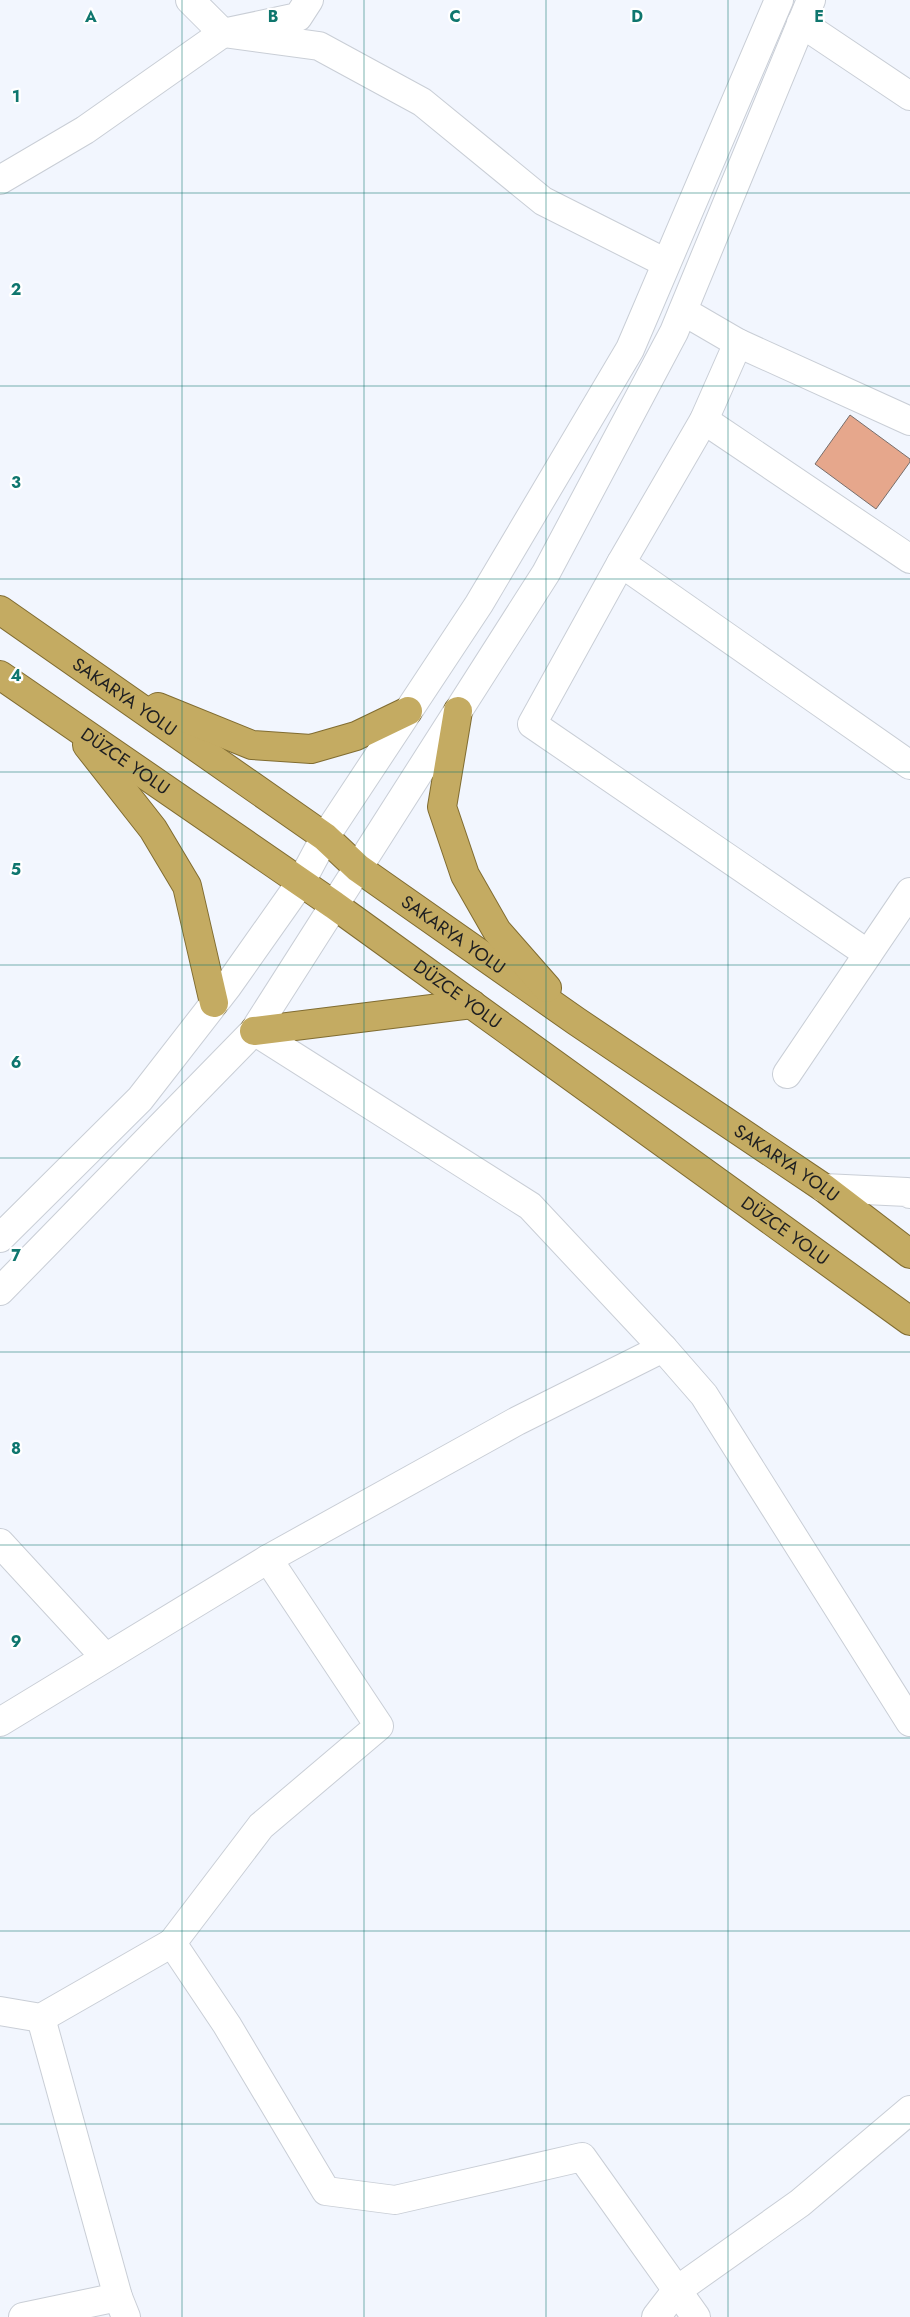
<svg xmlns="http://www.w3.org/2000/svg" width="910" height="2317" font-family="Jost,sans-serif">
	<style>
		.building { fill: #e6a78c; stroke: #776e6b }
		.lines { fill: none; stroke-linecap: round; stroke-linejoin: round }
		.minor-casing { stroke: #c9ced6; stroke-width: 30 }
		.secondary-casing { stroke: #c9ced6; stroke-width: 30 }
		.trunk-casing { stroke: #806c31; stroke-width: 30 }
		.minor { stroke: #fff; stroke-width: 28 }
		.secondary { stroke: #fff; stroke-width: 28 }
		.trunk { stroke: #c4ab62; stroke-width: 28 }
		.grid { fill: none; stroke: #0f766e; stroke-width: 1; stroke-opacity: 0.55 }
		.labels { text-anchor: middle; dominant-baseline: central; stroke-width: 4.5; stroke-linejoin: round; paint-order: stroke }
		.street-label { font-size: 18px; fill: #1d1e21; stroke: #fff }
		.grid-label { font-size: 16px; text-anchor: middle; font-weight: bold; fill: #0f766e; stroke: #fff; stroke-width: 4.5; stroke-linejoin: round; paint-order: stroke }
	</style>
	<rect width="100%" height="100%" fill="#f2f6fe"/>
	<polygon class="building" points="850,415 910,459 910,462 876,509 815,464"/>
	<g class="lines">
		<g class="minor-casing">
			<g id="minor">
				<polyline points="190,0 223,33 319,46 422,102 543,201 666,263"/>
				<polyline points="801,23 910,96"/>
				<polyline points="0,180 85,130 223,33 298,17 309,0"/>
				<polyline points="683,311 738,343 910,421"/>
				<polyline points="738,343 704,420 621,563 532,724 868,954 787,1074"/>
				<polyline points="704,420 910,559"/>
				<polyline points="621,563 910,765"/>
				<polyline points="868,954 910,892"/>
				<polyline points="254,1031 530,1206 663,1348 704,1395 910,1722"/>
				<polyline points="824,1188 907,1192 910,1194"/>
				<polyline points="0,1543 105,1657"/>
				<polyline points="268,1559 379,1726 261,1826 172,1943 227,2025 326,2191 395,2200 582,2157 696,2317"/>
				<polyline points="0,1722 268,1559 517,1421 663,1348"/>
				<polyline points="0,2011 41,2018 172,1943"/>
				<polyline points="41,2018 118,2297 126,2317"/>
				<polyline points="23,2317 118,2297"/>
				<polyline points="656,2317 676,2291 800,2203 910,2110"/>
			</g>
		</g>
		<g class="secondary-casing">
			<g id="secondary">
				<polyline points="0,1238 140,1099 227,987 301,882 325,837 479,604 630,349 779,0"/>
				<polyline points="0,1291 254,1031 546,573 674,332 811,0"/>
			</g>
		</g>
		<g class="trunk-casing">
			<g id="trunk">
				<path id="s1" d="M0 610 325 837 358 868 576 1021 824 1188 910 1254"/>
				<path id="s2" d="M0 675 334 905 910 1321"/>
				<polyline points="158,707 252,745 311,749 356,736 408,711"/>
				<polyline points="458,711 442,807 465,875 497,931 547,988"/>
				<polyline points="87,745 153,829 187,886 214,1003"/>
				<polyline points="254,1031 472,1004"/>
			</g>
		</g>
		<use href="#minor" class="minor"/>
		<use href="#secondary" class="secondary"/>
		<use href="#trunk" class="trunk"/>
	</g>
	<path class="grid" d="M182 0V2317M364 0V2317M546 0V2317M728 0V2317M0 193H910M0 386H910M0 579H910M0 772H910M0 965H910M0 1158H910M0 1352H910M0 1545H910M0 1738H910M0 1931H910M0 2124H910"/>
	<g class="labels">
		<g class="street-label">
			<text stroke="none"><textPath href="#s1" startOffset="152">SAKARYA YOLU</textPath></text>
			<text stroke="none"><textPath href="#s2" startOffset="152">DÜZCE YOLU</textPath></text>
			<text stroke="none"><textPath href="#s1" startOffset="558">SAKARYA YOLU</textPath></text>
			<text stroke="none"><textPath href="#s2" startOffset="558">DÜZCE YOLU</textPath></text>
			<text stroke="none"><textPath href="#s1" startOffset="962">SAKARYA YOLU</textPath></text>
			<text stroke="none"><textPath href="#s2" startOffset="962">DÜZCE YOLU</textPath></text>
		</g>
	</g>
	<g class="grid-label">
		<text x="91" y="22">A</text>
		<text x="273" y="22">B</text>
		<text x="455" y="22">C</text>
		<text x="637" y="22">D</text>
		<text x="819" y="22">E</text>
		<text x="16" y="102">1</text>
		<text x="16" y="295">2</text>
		<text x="16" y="488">3</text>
		<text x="16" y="681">4</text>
		<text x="16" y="875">5</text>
		<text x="16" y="1068">6</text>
		<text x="16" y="1261">7</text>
		<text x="16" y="1454">8</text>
		<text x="16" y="1647">9</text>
	</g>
</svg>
